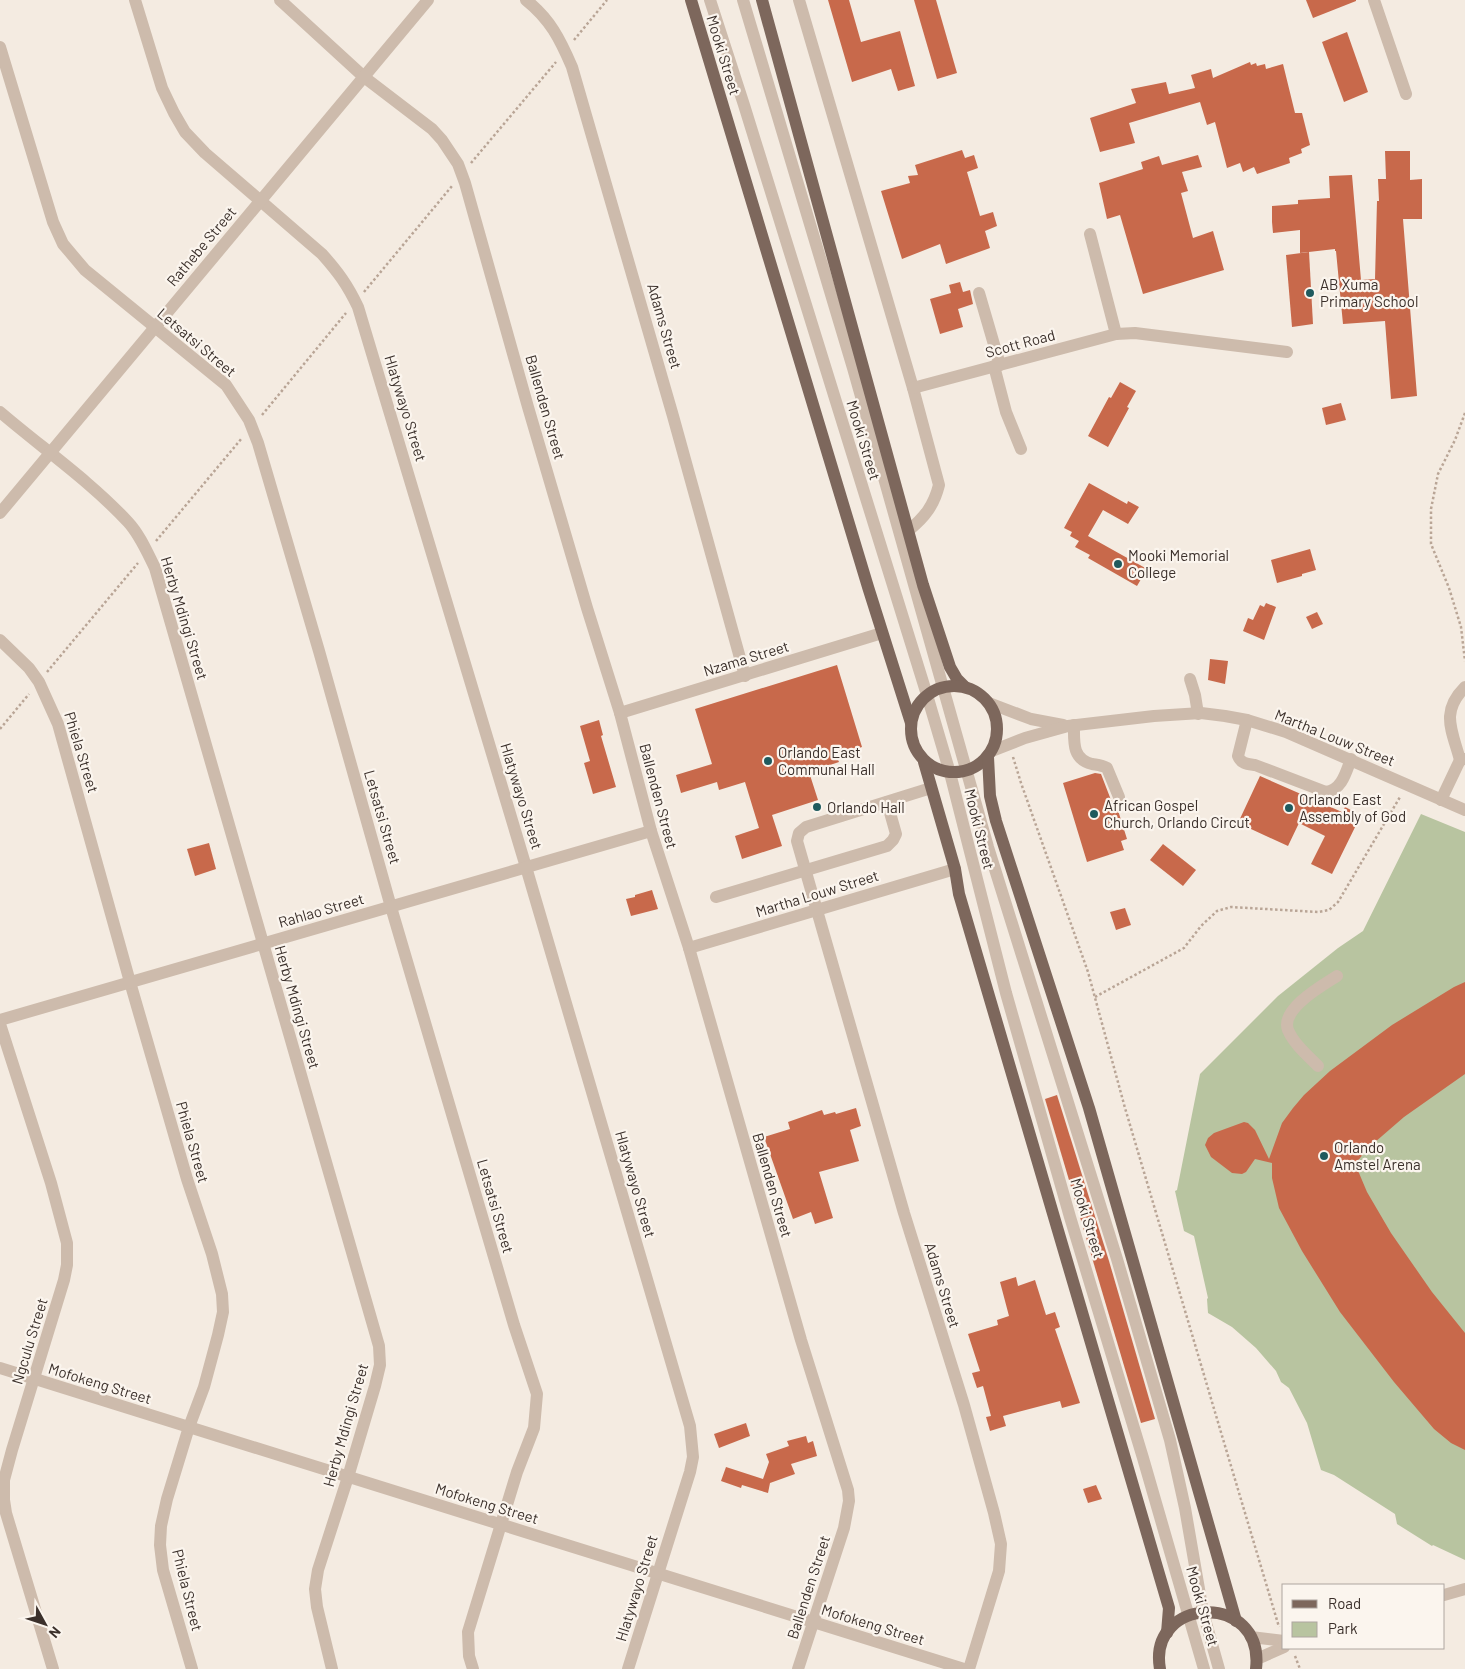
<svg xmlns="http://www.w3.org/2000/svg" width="1465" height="1669" font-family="Barlow,sans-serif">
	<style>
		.green { fill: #b8c4a0 }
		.building { fill: #c8694b }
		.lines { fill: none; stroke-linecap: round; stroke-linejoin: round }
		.path { stroke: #b9a596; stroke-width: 2.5; stroke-dasharray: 2.5 2.5; stroke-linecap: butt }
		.minor { stroke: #cdbbac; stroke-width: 12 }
		.major { stroke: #7d675c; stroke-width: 12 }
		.poi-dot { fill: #1f5a5e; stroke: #fbf5ee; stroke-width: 2 }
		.labels { text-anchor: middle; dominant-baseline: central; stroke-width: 4.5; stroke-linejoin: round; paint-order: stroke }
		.street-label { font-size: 15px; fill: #3b302b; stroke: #fbf5ee }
		.poi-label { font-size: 15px; fill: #3b302b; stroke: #fbf5ee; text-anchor: start }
	</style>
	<rect width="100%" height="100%" fill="#f4ebe1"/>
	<polygon class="green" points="1421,814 1465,832 1465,1560 1433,1545 1432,1546 1397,1524 1395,1514 1334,1475 1321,1470 1307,1423 1289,1388 1281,1382 1276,1371 1256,1348 1232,1327 1208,1313 1207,1299 1208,1298 1194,1236 1184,1231 1175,1191 1177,1190 1200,1074 1278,996 1338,948 1363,931"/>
	<g class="building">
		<polygon points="828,0 849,0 861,42 900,31 915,86 898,91 891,69 852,82"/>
		<polygon points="914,0 936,0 957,73 937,79"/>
		<polygon points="1306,0 1356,0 1356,1 1313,18"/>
		<polygon points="1347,32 1368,92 1344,102 1322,42"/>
		<polygon points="1250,62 1251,65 1256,63 1257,66 1265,64 1266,69 1283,64 1295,113 1302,113 1310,145 1301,149 1302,153 1289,158 1290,163 1257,174 1254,167 1243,172 1240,163 1227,168 1215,122 1207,125 1200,102 1129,123 1135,143 1100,152 1090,118 1136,103 1131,89 1166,82 1169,94 1195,88 1191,75 1211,69 1213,78"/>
		<polygon points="962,150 965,158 974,155 978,168 967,172 980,216 993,212 997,226 985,231 990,248 946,264 940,244 902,259 881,191 910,183 908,176 918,175 915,165"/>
		<polygon points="1385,151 1410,151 1410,180 1422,179 1422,219 1403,219 1417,396 1391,399 1385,321 1343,324 1336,251 1335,251 1335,249 1300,253 1300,230 1273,233 1272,222 1272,206 1298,204 1298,200 1330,198 1329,176 1352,175 1361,280 1375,279 1377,201 1379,201 1378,179 1386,179"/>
		<polygon points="1198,155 1202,167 1182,172 1188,191 1181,193 1193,238 1213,231 1224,270 1143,294 1120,215 1107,219 1099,183 1143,169 1141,162 1159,156 1162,165"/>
		<polygon points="1309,252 1313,324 1292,327 1286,255"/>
		<polygon points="960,282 963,292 970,290 973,304 958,309 963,327 940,334 930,299 951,293 949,285"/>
		<polygon points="1120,382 1136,391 1127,407 1129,408 1108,447 1088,436 1109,397 1111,398"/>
		<polygon points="1341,403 1346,420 1326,425 1322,408"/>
		<polygon points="1089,483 1127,504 1128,501 1139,507 1128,524 1103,510 1088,536 1147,569 1137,586 1088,558 1090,555 1075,547 1079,541 1070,536 1072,532 1064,528"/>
		<polygon points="1310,549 1316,570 1302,574 1302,576 1277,583 1271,560"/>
		<polygon points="1266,603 1276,607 1264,640 1243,631 1248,618 1253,620 1260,605 1264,607"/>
		<polygon points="1317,612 1323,624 1312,629 1306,617"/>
		<polygon points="1210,659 1228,661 1225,684 1208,680"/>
		<polygon points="837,665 862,747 836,755 839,762 809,772 818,800 772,815 782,846 742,859 735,836 759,828 745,782 719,790 717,782 681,793 676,775 712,764 695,709"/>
		<polygon points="599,720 603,735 601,736 616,787 593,794 584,763 590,761 580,726"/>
		<polygon points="1095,773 1101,774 1111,800 1116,804 1127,839 1121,841 1124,850 1087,862 1063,783"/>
		<polygon points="1260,776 1342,812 1345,807 1361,815 1332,874 1311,864 1325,836 1299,823 1288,846 1238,823"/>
		<polygon points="209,843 216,869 195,876 187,849"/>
		<polygon points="1163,844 1196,870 1183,886 1150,860"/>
		<polygon points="652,890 658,909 631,916 626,899 635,897 635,895"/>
		<polygon points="1125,908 1131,925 1116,930 1110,912"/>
		<polygon points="1465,982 1465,1074 1404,1117 1367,1149 1357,1162 1359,1173 1367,1192 1391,1233 1432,1292 1465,1333 1465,1450 1451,1443 1434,1429 1394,1382 1340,1312 1302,1251 1279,1208 1272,1178 1272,1163 1255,1159 1246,1172 1242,1174 1232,1173 1211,1157 1205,1145 1208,1138 1214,1133 1244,1122 1248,1123 1255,1130 1269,1159 1282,1123 1293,1108 1304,1095 1330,1071 1392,1025 1454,987"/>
		<polygon points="1057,1095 1109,1261 1155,1419 1141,1423 1045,1099"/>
		<polygon points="856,1108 861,1126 850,1130 859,1161 819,1172 833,1218 815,1224 811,1212 793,1219 764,1137 790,1129 788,1122 822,1110 824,1115 835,1112 836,1114"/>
		<polygon points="1016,1277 1018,1286 1035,1280 1046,1315 1055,1312 1060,1327 1055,1329 1080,1403 1062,1408 1060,1401 1003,1416 1006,1426 990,1431 986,1417 991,1416 983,1386 977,1388 972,1373 980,1371 968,1334 998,1325 997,1320 1009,1316 1000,1282"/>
		<polygon points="746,1423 750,1436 719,1448 714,1434"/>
		<polygon points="806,1436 808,1443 813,1441 817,1456 791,1464 795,1474 770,1483 768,1493 742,1485 741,1488 721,1481 726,1467 763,1479 769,1462 766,1454 789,1446 787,1441"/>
		<polygon points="1096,1485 1102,1499 1088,1503 1083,1489"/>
	</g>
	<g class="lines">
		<g class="path">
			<polyline points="574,40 607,0"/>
			<polyline points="471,163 556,62"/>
			<polyline points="364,292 452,186"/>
			<polyline points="1465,413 1455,440 1438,474 1431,509 1431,544 1449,588 1461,627 1465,661"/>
			<polyline points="262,415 346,313"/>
			<polyline points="156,541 242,438"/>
			<polyline points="47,672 138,563"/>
			<polyline points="0,729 29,694"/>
			<polyline points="1013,757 1021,783 1088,972 1125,1108 1220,1429 1279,1627"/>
			<polyline points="1095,997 1184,948 1201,926 1217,911 1231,907 1318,912 1329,910 1338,902 1400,797"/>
			<polyline points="1295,1656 1300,1669"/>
		</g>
		<g class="minor">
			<path d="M135 0 162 88 174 113 185 132 205 153 322 254C338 272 347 284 358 307L526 867 690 1426 693 1457 690 1472 628 1669"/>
			<polyline points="280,0 364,77 432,129 442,140 458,164 465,183 528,407 587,608 620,713 651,831 689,948 801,1340 848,1490 849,1501 844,1528 798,1669"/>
			<path d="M526 0C550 19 560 39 572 67L673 416 745 676"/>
			<polyline points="710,0 744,105 927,695 950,773 1006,993 1070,1217 1143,1458 1204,1669"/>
			<polyline points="743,0 853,368 988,847 1117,1259 1170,1440 1185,1508 1203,1612 1219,1669"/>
			<path d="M799 0 913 388 939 485C934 505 925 517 909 530"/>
			<polyline points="1374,0 1406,94"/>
			<polyline points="0,47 53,222 63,244 85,270 226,385 249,420 258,443 319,651 391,907 514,1325 537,1394 534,1428 517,1472 468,1632 469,1656 473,1669"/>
			<polyline points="1090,234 1116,334"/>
			<polyline points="979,293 1000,365"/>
			<polyline points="994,366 1006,412 1021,449"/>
			<polyline points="913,388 1116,334 1135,333 1287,352"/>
			<path d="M0 412C42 448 90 481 128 522 140 535 147 552 155 568L379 1346 380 1365 375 1386 348 1477 318 1570 315 1589 317 1607 332 1669"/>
			<polyline points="0,513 428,0"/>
			<polyline points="0,640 29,668 39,682 58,724 130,982 187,1179 212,1254 222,1294 223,1312 218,1335 204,1387 189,1427 167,1499 161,1526 160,1545 163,1570 192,1669"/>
			<polyline points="1190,679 1195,695 1198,714"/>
			<path d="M1465 687C1440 712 1452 730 1460 760L1465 759"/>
			<polyline points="989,703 1031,719 1063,725"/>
			<polyline points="620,713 882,633"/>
			<path d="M1247 720 1238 756C1241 764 1248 764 1255 765L1326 792C1342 790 1346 772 1351 759"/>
			<path d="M1074 725C1074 742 1072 759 1092 764 1098 765 1102 765 1107 768L1119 797"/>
			<polyline points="992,751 1025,738 1068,726 1154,716 1201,713 1225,716 1247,720 1286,732 1465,810"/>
			<polyline points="931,788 806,827 799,833 797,841 904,1213 964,1405 994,1513 1001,1544 999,1571 969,1669"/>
			<polyline points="1441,800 1460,760"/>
			<polyline points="716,897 887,846 893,840 896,834 887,802"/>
			<polyline points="689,948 955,869"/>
			<polyline points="0,1020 651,831"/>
			<polyline points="0,1024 51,1183 67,1243 67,1265 64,1280 12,1450 4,1480 4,1500 6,1513 53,1669"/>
			<path d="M1318 1066C1307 1055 1294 1044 1288 1030 1280 1009 1323 985 1337 976"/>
			<polyline points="0,1368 964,1669"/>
			<polyline points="1444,1595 1465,1589"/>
			<polyline points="1251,1637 1284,1641"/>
			<polyline points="1257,1659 1284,1647"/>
		</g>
		<g class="major">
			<polyline points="691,0 868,587 911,723"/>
			<polyline points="762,0 923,585 950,667 957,679 965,687"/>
			<circle cx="954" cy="729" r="43"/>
			<polyline points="988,757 990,796 996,821 1089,1108 1236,1621"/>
			<polyline points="924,762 955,869 959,894 1169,1608 1167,1633"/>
			<path d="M1160 1669C1147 1596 1265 1591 1256 1669"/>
		</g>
	</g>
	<g class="poi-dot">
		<circle cx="1310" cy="293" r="5"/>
		<circle cx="1118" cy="564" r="5"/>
		<circle cx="768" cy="761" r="5"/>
		<circle cx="817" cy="807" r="5"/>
		<circle cx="1289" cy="808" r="5"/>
		<circle cx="1094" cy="814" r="5"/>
		<circle cx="1324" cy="1156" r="5"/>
	</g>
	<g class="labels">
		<g class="street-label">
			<text transform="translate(724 55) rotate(73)">Mooki Street</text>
			<text transform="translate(201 246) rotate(-50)">Rathebe Street</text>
			<text transform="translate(665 326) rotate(74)">Adams Street</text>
			<text transform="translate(197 342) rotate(40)">Letsatsi Street</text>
			<text transform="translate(1020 343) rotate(-15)">Scott Road</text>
			<text transform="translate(546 407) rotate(74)">Ballenden Street</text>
			<text transform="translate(406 408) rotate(73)">Hlatywayo Street</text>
			<text transform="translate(864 440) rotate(73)">Mooki Street</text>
			<text transform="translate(185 618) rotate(73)">Herby Mdingi Street</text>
			<text transform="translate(746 658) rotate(-17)">Nzama Street</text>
			<text transform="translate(1335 737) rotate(22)">Martha Louw Street</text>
			<text transform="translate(82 752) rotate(73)">Phiela Street</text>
			<text transform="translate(522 796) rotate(73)">Hlatywayo Street</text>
			<text transform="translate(659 796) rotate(75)">Ballenden Street</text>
			<text transform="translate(383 817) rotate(74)">Letsatsi Street</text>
			<text transform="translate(980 829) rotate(76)">Mooki Street</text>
			<text transform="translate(817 893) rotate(-17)">Martha Louw Street</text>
			<text transform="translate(321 910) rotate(-16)">Rahlao Street</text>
			<text transform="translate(298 1007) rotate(74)">Herby Mdingi Street</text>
			<text transform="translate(193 1142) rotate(74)">Phiela Street</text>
			<text transform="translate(636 1184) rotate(74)">Hlatywayo Street</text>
			<text transform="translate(773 1185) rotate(74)">Ballenden Street</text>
			<text transform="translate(496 1206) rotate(74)">Letsatsi Street</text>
			<text transform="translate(1088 1218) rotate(73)">Mooki Street</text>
			<text transform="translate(943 1285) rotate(73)">Adams Street</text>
			<text transform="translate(29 1341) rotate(-73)">Ngculu Street</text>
			<text transform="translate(100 1383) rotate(17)">Mofokeng Street</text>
			<text transform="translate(345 1425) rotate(-74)">Herby Mdingi Street</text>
			<text transform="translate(487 1503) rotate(17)">Mofokeng Street</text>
			<text transform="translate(808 1587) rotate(-72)">Ballenden Street</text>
			<text transform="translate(636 1588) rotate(-73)">Hlatywayo Street</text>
			<text transform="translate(188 1590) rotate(76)">Phiela Street</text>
			<text transform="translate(1203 1606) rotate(74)">Mooki Street</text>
			<text transform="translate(873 1624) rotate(17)">Mofokeng Street</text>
		</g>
		<g class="poi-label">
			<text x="1320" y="284">AB Xuma<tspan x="1320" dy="17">Primary School</tspan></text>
			<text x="1128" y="555">Mooki Memorial<tspan x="1128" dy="17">College</tspan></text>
			<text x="778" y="752">Orlando East<tspan x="778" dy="17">Communal Hall</tspan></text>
			<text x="1299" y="799">Orlando East<tspan x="1299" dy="17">Assembly of God</tspan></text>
			<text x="1104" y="805">African Gospel<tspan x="1104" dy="17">Church, Orlando Circut</tspan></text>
			<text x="827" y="807">Orlando Hall</text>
			<text x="1334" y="1147">Orlando<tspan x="1334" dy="17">Amstel Arena</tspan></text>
		</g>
	</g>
	<rect x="1282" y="1584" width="162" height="65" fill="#fbf5ee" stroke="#aea6a0"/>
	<rect x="1292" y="1600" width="25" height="8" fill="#7d675c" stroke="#aea6a0"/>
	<text x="1328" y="1609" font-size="15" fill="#3b302b">Road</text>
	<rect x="1292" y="1622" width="25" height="15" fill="#b8c4a0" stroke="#aea6a0"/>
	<text x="1328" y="1634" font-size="15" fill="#3b302b">Park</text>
	<g transform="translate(45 1624) rotate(130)" stroke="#fbf5ee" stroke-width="4" paint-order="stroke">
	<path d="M0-4L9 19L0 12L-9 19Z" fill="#3b302b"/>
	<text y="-8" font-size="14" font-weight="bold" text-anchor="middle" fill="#3b302b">N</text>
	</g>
</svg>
